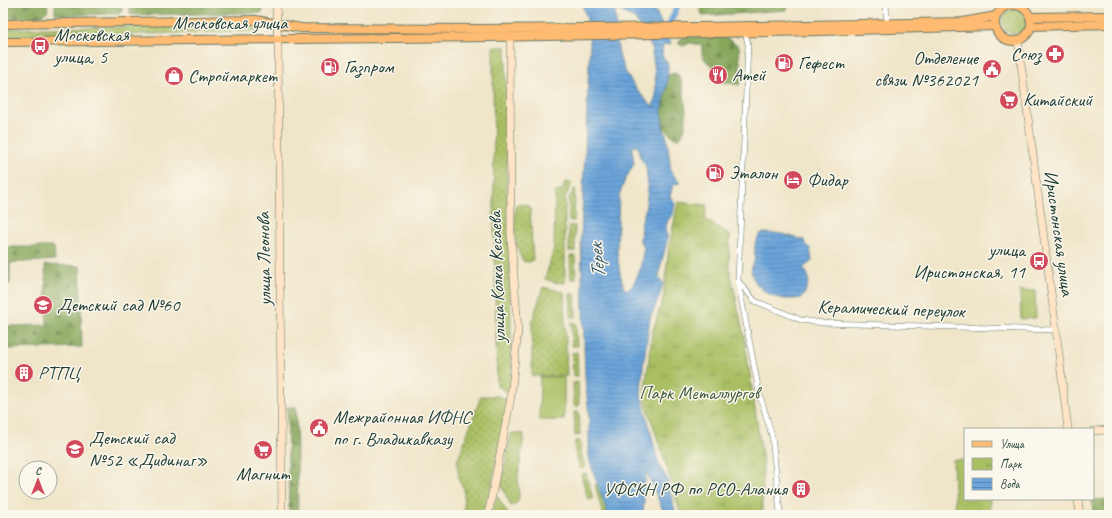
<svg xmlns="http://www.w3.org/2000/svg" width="1112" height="518" font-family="Caveat,sans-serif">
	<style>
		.grass { fill: url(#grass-dots); stroke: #647e4c }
		.forest { fill: url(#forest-firs); stroke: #537247 }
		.park { fill: url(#park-tufts); stroke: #647e4c }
		.pitch { fill: #aabf64; stroke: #647e4c }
		.water { fill: url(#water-rules); stroke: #447087; fill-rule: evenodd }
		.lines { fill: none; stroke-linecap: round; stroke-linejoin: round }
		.canal { stroke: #6aa4da; stroke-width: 6 }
		.street-casing { stroke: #687868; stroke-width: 6 }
		.secondary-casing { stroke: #687868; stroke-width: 8 }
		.primary-casing { stroke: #687868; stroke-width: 10 }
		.street { stroke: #fff; stroke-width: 5 }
		.secondary { stroke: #ffe4c6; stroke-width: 7 }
		.primary { stroke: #ffbb71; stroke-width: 8 }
		.labels { text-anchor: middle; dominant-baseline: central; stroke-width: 3; stroke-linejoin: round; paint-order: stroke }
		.street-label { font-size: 19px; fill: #1f3d34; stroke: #fbf7ec }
		.poi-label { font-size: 19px; fill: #1f3d34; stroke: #fbf7ec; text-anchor: start }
		.park-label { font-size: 19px; fill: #425e40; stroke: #fbf7ec }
		.water-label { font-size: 20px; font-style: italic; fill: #365c66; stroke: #fbf7ec }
	</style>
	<defs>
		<pattern id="grass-dots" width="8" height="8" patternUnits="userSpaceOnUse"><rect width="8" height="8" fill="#aabf64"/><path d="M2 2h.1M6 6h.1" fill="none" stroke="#8a9c53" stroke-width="1.8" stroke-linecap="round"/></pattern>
		<pattern id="forest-firs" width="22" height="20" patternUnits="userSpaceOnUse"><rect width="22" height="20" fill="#87a65a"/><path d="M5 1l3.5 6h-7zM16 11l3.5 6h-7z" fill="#6e884b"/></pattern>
		<pattern id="park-tufts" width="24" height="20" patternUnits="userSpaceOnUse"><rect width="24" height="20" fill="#aabf64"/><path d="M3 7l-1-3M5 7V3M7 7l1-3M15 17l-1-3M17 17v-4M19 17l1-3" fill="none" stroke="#8a9c53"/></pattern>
		<pattern id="water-rules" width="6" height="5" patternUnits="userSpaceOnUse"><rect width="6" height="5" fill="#6aa4da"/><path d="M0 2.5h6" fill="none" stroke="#5787b2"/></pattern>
	</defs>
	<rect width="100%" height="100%" fill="#fbf7ec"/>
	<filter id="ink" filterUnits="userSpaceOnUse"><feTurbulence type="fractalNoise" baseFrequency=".025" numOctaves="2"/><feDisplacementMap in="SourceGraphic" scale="8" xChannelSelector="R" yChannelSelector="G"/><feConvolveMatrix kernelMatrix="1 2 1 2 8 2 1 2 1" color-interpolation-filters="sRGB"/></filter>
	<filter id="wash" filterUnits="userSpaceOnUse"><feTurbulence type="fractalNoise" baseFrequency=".012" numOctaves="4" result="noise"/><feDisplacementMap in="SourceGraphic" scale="16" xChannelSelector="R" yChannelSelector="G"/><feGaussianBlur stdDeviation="0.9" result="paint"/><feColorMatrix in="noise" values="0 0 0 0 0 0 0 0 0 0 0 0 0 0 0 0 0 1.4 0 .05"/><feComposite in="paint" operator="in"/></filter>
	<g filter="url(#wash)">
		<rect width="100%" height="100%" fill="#efe5c8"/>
		<g class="grass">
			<circle cx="1014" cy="22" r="12"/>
			<polygon points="257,24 257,31 3,38 3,29"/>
			<polygon points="493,47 506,47 507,189 510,271 512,395 497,386 494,222"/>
			<polygon points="565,182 572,183 565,198 565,283 553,282 545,279 554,248 555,193 563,189"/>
			<polygon points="575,188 574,221 569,221 569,198"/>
			<path d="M523 204 527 205 530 209 533 260 529 262 523 261C513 246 515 225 515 207L517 205Z"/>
			<rect x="569" y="226" width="6" height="25"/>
			<polygon points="570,256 575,256 576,279 571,279"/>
			<polygon points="543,287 564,292 567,376 532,376 532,322"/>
			<polygon points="570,294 575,294 576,317 571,317"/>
			<polygon points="571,323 576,323 577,346 572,346"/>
			<polygon points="577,352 578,376 573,376 572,353"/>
			<polygon points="578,382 579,406 574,406 573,383"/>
			<polygon points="481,396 498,396 510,401 485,515 464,515 464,489 459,481 457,462"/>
			<polygon points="574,412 579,412 580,435 575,436"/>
			<polygon points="511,433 524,434 518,478 519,497 516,504 511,506 501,485"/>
			<polygon points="575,441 580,441 581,453 585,468 580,469 575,452"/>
			<polygon points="586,473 593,499 588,500 581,474"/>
			<polygon points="599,483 611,515 603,515 595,485"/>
			<polygon points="497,496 509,515 491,515"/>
		</g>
		<g class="forest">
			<path d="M3 3H47L48 10C38 22 17 20 3 16Z"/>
			<polygon points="55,3 122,3 122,10 119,14 62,15 55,13"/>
			<polygon points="130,3 263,3 262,13 133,15 130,14"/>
			<polygon points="697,3 788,3 787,10 703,16"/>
			<polygon points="717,36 726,38 739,46 741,81 739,85 718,81 715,69 705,60 702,54 702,45 690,43 683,46 679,44 679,40 682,37"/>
			<path d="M675 73 680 77C684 94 692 125 679 139L674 138 663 127 662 111 667 86 668 75Z"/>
			<polygon points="3,247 54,247 55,260 10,263 10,284 3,285"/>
			<polygon points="45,265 80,266 82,347 7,349 7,326 47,325"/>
			<polygon points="287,407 296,407 298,515 289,515"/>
			<polygon points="1109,499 1109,515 1093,515 1092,500"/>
		</g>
		<polygon class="park" points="678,202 707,205 705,219 730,235 729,267 744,336 763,462 762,515 681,515 668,471 644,398 652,333 663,299 669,247"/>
		<g class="pitch">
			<polygon points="1020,291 1035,291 1036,318 1021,319"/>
			<polygon points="540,377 564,377 564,420 539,420"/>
			<polygon points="953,460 965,460 965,499 990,499 990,515 955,515"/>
		</g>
		<g class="water">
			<path d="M582 3H652L671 44 663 45 662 55 668 64 667 86 662 111 663 127 667 138 671 172 680 183 673 185 670 196 675 204 673 214 668 220 665 230 668 238 660 268 659 278 663 284 659 297 650 318 643 367 641 394 659 465 667 479 676 515H665L646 471 643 515H608L589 459V415L585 378 581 237 590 43 587 20ZM615 8 635 19 651 46 655 70 656 95 653 107C638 93 621 71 618 49 616 36 616 22 615 8ZM638 146 640 157 646 166 648 188 645 211 641 223 640 242 644 247 640 270 632 287 625 290 620 274 617 251 618 222 619 195 625 180 634 164 632 147Z"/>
			<path d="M764 233 783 234 804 240 806 244 810 248 812 261 803 268C809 274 810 280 807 287 805 291 805 296 801 298 798 299 792 299 789 299 773 300 748 285 752 266 753 264 754 263 754 261 756 256 754 251 755 245 755 242 758 238 760 234Z"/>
		</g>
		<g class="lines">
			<polyline class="canal" points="666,31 679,3"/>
		</g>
	</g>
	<g filter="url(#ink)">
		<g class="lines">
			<g class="street-casing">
				<g id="street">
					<polyline points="886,3 887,23"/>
					<polyline points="745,32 748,44 738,281 755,301 801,320 823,323 1056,330"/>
					<polyline points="738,281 759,392 772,436 780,512"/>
					<polyline points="915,515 915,512"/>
				</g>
			</g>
			<g class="secondary-casing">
				<g id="secondary">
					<polyline points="276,3 278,46 282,515"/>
					<polyline points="1013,3 1013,5"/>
					<polyline points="1018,41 1056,330 1068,429"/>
					<polyline points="1093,431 1109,430"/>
					<polyline points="1078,499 1080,515"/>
					<polyline points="488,515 511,397 518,330 511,237 510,36"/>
				</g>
			</g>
			<g class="primary-casing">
				<g id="primary">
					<circle cx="1013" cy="23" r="18"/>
					<polyline points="1030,17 1109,16"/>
					<polyline points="3,24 256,20 301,28 479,29 700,27 963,22 996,16"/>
					<polyline points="1032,26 1109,24"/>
					<polyline points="3,42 491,37 819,31 995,26"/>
				</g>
			</g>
			<use href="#street" class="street"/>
			<use href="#secondary" class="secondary"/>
			<use href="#primary" class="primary"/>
		</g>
	</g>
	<defs>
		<g id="bus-disc" transform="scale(1)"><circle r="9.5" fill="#d1495b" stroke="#fbf7ec"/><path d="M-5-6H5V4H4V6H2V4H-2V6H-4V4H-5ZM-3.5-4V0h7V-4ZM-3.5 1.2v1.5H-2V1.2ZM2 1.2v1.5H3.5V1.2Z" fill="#fff"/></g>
		<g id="pharmacy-disc" transform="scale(1)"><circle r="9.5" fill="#d1495b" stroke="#fbf7ec"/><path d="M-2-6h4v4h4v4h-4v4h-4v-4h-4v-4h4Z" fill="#fff"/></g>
		<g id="fuel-disc" transform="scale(1)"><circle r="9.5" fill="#d1495b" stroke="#fbf7ec"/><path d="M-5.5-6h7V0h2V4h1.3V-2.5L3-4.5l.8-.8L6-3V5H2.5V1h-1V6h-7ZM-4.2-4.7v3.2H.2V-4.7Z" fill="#fff"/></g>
		<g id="civic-disc" transform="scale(1)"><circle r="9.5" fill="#d1495b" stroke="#fbf7ec"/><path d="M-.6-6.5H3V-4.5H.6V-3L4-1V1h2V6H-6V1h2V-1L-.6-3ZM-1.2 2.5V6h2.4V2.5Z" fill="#fff"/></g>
		<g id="restaurant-disc" transform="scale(1)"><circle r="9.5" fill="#d1495b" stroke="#fbf7ec"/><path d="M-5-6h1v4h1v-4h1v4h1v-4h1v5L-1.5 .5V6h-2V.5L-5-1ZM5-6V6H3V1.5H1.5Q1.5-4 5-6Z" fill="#fff"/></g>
		<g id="shop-disc" transform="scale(1)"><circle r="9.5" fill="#d1495b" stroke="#fbf7ec"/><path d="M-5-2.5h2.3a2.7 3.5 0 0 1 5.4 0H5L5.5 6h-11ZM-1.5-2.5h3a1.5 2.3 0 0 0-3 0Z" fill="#fff"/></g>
		<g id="supermarket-disc" transform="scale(1)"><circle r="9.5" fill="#d1495b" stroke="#fbf7ec"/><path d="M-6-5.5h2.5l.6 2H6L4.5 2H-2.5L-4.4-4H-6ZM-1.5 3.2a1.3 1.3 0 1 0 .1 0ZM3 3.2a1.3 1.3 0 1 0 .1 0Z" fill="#fff"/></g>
		<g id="hotel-disc" transform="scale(1)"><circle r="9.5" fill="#d1495b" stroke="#fbf7ec"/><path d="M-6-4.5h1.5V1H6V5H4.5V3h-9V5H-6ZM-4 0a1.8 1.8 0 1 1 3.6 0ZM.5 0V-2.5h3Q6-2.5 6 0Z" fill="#fff"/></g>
		<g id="school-disc" transform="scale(1)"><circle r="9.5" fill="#d1495b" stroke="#fbf7ec"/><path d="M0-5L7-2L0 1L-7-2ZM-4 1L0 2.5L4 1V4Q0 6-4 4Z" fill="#fff"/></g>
		<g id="building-disc" transform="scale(1)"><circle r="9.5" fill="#d1495b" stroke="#fbf7ec"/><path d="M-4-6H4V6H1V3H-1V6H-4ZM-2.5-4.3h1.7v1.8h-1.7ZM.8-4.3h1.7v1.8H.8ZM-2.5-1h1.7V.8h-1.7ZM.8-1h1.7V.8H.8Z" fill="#fff"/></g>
	</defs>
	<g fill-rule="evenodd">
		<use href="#bus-disc" x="40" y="46"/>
		<use href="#pharmacy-disc" x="1055" y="54"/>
		<use href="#fuel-disc" x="784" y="63"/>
		<use href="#fuel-disc" x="330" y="67"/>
		<use href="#civic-disc" x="992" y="69"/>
		<use href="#restaurant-disc" x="718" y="75"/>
		<use href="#shop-disc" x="174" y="76"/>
		<use href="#supermarket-disc" x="1009" y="100"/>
		<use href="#fuel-disc" x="715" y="173"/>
		<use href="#hotel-disc" x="793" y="180"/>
		<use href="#bus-disc" x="1039" y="261"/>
		<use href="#school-disc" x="43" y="305"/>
		<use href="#building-disc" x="24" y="373"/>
		<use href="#civic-disc" x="319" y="428"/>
		<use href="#school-disc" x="75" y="449"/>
		<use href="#supermarket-disc" x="263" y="450"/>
		<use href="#building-disc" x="801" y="489"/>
	</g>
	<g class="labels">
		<g class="street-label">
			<text x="230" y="23">Московская улица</text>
			<text transform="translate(1059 233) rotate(82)">Иристонская улица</text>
			<text transform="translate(264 259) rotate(-91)">улица Леонова</text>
			<text transform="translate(497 277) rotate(-92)">улица Колка Кесаева</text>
			<text transform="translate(891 309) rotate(2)">Керамический переулок</text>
		</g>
		<g class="poi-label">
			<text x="54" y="35">Московская<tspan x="54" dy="22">улица, 5</tspan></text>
			<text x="1041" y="54" text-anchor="end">Союз</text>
			<text x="978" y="58" text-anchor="end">Отделение<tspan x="978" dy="22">связи №362021</tspan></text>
			<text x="798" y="63">Гефест</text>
			<text x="344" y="67">Газпром</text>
			<text x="732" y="75">Атей</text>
			<text x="188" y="76">Строймаркет</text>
			<text x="1023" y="100">Китайский</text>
			<text x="729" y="173">Эталон</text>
			<text x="807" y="180">Фидар</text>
			<text x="1025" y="250" text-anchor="end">улица<tspan x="1025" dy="22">Иристонская, 11</tspan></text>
			<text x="57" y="305">Детский сад №60</text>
			<text x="38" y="373">РТПЦ</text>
			<text x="333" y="417">Межрайонная ИФНС<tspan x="333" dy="22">по г. Владикавказу</tspan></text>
			<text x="89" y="438">Детский сад<tspan x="89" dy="22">№52 «Дидинаг»</tspan></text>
			<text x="263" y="474" text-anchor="middle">Магнит</text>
			<text x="787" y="489" text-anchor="end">УФСКН РФ по РСО-Алания</text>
		</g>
		<g class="park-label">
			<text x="699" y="393">Парк Металлургов</text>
		</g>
		<g class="water-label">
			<text transform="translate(597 261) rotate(-96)">Терек</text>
		</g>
	</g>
	<rect width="1112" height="518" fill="none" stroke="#fbf7ec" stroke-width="16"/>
	<rect x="964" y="428" width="130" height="72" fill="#fbf7ec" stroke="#a3ada2"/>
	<rect x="972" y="441" width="20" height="6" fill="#ffbb71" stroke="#a3ada2"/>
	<text x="1000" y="448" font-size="12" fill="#1f3d34">Улица</text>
	<rect x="972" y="458" width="20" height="12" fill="url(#park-tufts)" stroke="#a3ada2"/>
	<text x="1000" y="468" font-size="12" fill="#1f3d34">Парк</text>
	<rect x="972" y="478" width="20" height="12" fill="url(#water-rules)" stroke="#a3ada2"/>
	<text x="1000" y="488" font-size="12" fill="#1f3d34">Вода</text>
	<g transform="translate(38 480)"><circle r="19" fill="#fbf7ec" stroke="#a3ada2"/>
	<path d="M0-3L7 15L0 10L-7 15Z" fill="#d1495b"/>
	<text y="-6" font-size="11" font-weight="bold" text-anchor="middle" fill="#1f3d34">С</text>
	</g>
</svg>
